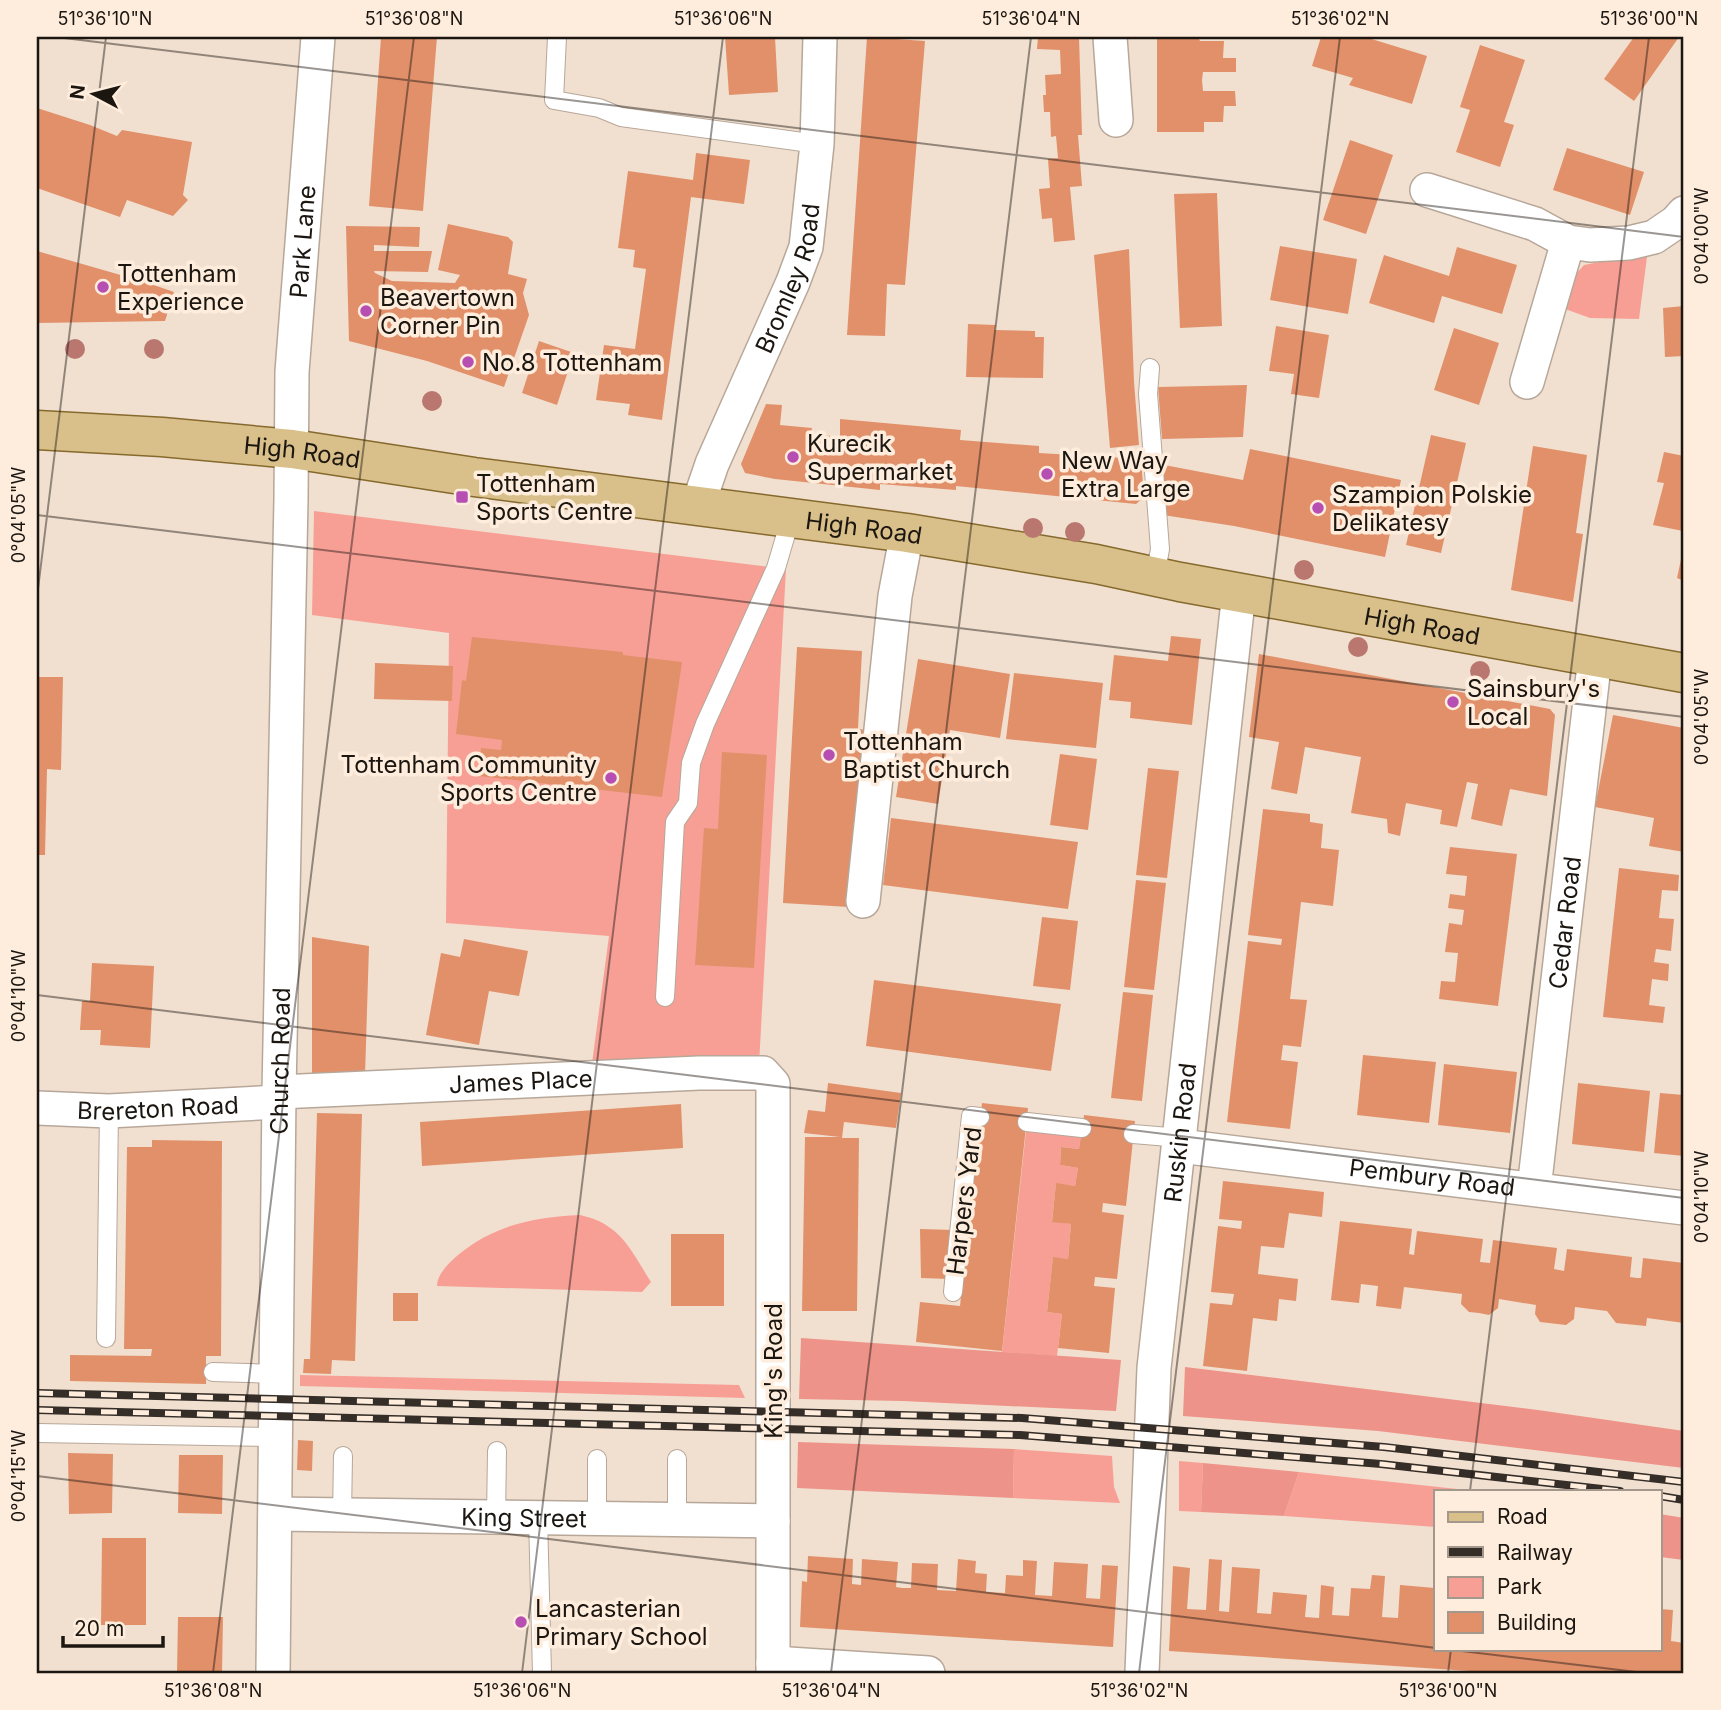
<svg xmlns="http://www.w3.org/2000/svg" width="1721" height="1710" font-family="Inter,sans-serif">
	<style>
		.green { fill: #f89f95 }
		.forest { fill: #ee9389 }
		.building { fill: #e1906a }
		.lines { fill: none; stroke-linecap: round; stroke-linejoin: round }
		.service-casing { stroke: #b7a799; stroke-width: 20 }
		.minor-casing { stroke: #b7a799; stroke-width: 36 }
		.primary-casing { stroke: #86692d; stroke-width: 41 }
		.service { stroke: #fff; stroke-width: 18 }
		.minor { stroke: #fff; stroke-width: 33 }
		.primary { stroke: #d9c08a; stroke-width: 38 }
		.rail-casing { stroke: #352d27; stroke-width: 8 }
		.rail { stroke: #feeddd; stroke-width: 5; stroke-dasharray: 16; stroke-linecap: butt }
		.tree { fill: #b9776f }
		.ticks { fill: none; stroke: #1c1611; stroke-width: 2; stroke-opacity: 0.45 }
		.poi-dot { fill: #b74fb2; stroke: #feeddd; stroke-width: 2.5 }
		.labels { text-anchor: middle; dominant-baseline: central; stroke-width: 7; stroke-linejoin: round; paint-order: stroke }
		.street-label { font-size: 24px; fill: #1c1611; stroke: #feeddd }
		.poi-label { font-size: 24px; fill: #1c1611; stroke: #feeddd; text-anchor: start }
		.neatline { fill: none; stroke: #1c1611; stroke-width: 2.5 }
		.ticks-label { font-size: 18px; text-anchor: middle; fill: #1c1611 }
	</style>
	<rect width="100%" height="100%" fill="#f1e0d0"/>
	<g class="green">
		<polygon points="1631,256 1647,257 1639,319 1590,318 1565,309 1574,276 1584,265"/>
		<polygon points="314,511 786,569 759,1065 591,1071 609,936 446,923 449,633 312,615"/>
		<polygon points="1026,1131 1081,1135 1079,1149 1061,1147 1060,1165 1078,1168 1075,1186 1056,1184 1052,1221 1071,1224 1068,1259 1053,1258 1047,1312 1062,1314 1057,1356 1002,1352"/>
		<path d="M580 1215C621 1224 630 1249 651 1282L642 1292 437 1286C437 1274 449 1263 458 1255 494 1225 534 1217 580 1215Z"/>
		<polygon points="300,1375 739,1385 745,1398 300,1386"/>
		<polygon points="1014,1449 1112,1456 1114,1487 1120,1503 1013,1498"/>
		<polygon points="1179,1461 1203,1463 1201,1512 1179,1511"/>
		<polygon points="1299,1472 1476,1491 1436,1491 1436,1527 1284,1516"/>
	</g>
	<g class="forest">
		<polygon points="801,1338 1121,1360 1116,1411 903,1401 799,1399"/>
		<polygon points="1185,1367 1538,1410 1684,1431 1684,1468 1378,1431 1183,1416"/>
		<polygon points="798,1442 1014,1449 1013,1498 797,1488"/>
		<polygon points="1203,1463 1299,1472 1284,1516 1201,1512"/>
		<polygon points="1660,1514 1684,1518 1684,1560 1660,1557"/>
	</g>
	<g class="building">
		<polygon points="381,37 437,37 423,211 369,206"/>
		<polygon points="725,37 775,37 778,92 729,95"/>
		<polygon points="867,37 925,41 905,285 887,284 885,336 847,335"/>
		<polygon points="1038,37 1079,37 1082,135 1078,135 1082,186 1070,187 1075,240 1054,242 1052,218 1042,219 1039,189 1050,188 1048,159 1058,158 1056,136 1051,137 1050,112 1044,112 1043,95 1046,95 1045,75 1061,74 1060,50 1037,49"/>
		<polygon points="1157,37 1198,37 1200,41 1224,41 1223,58 1236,58 1236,72 1203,72 1202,80 1203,91 1235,91 1236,106 1224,106 1223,122 1204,122 1204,132 1157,132"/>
		<polygon points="1321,37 1365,37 1427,56 1412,104 1349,85 1353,78 1312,66"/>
		<polygon points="1634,37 1679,37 1634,101 1604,79"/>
		<polygon points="1480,45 1525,60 1504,122 1514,125 1500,167 1456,152 1470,110 1460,107"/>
		<polygon points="37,108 90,125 117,136 122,130 192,142 183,195 188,200 173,216 127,200 120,217 37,188"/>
		<polygon points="1350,140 1393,155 1366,234 1323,220"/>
		<polygon points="1567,148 1644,172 1630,215 1553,190"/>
		<polygon points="696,153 750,160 744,204 691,197 662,420 628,415 630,404 596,400 604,345 635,349 646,269 633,267 635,250 618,248 628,171 693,180"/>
		<polygon points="1217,193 1222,326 1180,328 1174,194"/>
		<polygon points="448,224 508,237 513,242 508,274 527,279 523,293 529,315 504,387 427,361 349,341 346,226 420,227 419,247 374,245 374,251 432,251 428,272 374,271 375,273 392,281 455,283 460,275 438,270"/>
		<polygon points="1280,246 1357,259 1348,314 1270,300"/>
		<polygon points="1457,247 1517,265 1502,314 1442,296 1434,323 1369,303 1384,255 1449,276"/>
		<polygon points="1129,249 1134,382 1139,445 1110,448 1094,255"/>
		<polygon points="37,251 145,282 174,292 165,321 37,323"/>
		<polygon points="1684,306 1684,356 1665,357 1663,308"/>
		<polygon points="968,324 996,325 995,330 1035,331 1035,337 1044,337 1043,378 966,377"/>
		<polygon points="1276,326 1329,335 1319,398 1291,394 1294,374 1269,371"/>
		<polygon points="1454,328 1499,343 1479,405 1434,390"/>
		<polygon points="539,341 574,353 557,405 522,393"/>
		<polygon points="1247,385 1243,437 1162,439 1158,387"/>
		<polygon points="766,404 782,405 780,425 812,428 811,434 840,437 840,419 961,430 960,440 1039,446 1039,453 1141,459 1144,497 1136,504 956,486 956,490 880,484 880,490 775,479 745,473 741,464"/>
		<polygon points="1431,435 1466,443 1441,553 1406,545"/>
		<polygon points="1533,446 1587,455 1576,533 1583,534 1573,602 1511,590"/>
		<polygon points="1250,449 1401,480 1385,557 1234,526 1163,515 1159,464 1243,480"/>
		<polygon points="1664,452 1684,456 1683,531 1653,525 1664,483 1657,482"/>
		<polygon points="1683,550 1684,550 1684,581 1677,578"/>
		<polygon points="1171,636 1201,639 1192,725 1130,718 1131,702 1109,700 1114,655 1168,661"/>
		<polygon points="472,637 623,652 623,655 682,662 662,797 479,776 481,748 501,750 502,740 456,734 462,680 466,681"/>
		<polygon points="797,647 862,651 858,729 868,730 849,907 783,903"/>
		<polygon points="1259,654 1550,709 1555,715 1547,796 1510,789 1502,826 1471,819 1478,784 1467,782 1457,827 1440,824 1442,810 1406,803 1400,836 1388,833 1387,819 1351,813 1361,757 1305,747 1297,794 1271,789 1279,742 1249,737"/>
		<polygon points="918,659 1010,674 1000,738 950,730 938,804 896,797"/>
		<polygon points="375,663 453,666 452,701 374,699"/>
		<polygon points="1014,673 1103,683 1096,748 1006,739"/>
		<polygon points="37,677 63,677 61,770 47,769 45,855 37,855"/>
		<polygon points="1613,715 1684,728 1684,852 1649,846 1654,818 1595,807"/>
		<polygon points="722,752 767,755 754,968 695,965 704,828 718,829"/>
		<polygon points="1060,754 1097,759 1088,830 1050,825"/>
		<polygon points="1148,768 1179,771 1167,878 1136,875"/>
		<polygon points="1263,809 1310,814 1310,822 1323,824 1321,848 1339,850 1333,906 1301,902 1290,999 1307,1000 1301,1047 1283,1045 1281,1060 1298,1062 1290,1129 1227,1122 1248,941 1281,945 1282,939 1248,935"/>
		<polygon points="891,818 1078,842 1068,909 883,885"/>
		<polygon points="1450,847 1517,854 1498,1006 1439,999 1441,981 1455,982 1458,953 1445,952 1449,923 1462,925 1464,910 1448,908 1450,894 1465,896 1467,876 1446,874"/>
		<polygon points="1619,868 1679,875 1678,891 1662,890 1659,918 1674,919 1671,951 1656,949 1654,962 1669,964 1668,981 1652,979 1649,1005 1665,1007 1663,1023 1603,1017"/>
		<polygon points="1136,880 1166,883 1154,990 1124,987"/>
		<polygon points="1042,917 1078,921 1070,990 1033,986"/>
		<polygon points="312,937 369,946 365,1076 312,1080"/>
		<polygon points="464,939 528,951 519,996 489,991 479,1045 426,1035 441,953 460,957"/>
		<polygon points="92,963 154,966 150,1048 100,1045 101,1030 80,1030 82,1001 90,1001"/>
		<polygon points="874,980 1061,1004 1051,1071 866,1046"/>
		<polygon points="1123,992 1153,995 1142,1101 1111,1098"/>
		<polygon points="1363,1055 1436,1062 1429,1123 1357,1115"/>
		<polygon points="1444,1064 1517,1072 1510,1133 1438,1125"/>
		<polygon points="828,1083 901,1093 896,1128 844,1122 842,1138 859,1138 857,1311 802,1311 805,1137 840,1137 804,1133 808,1110 825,1112"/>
		<polygon points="1578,1083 1650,1091 1644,1152 1572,1144"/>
		<polygon points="1660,1093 1684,1095 1684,1156 1654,1153"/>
		<polygon points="982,1103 1028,1108 1002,1351 916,1342 920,1302 960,1306"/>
		<polygon points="681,1104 683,1148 422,1166 420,1122"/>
		<polygon points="317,1113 362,1114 355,1361 332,1360 331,1374 303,1373 304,1359 310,1359"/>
		<polygon points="1084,1115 1135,1121 1126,1206 1103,1203 1102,1212 1124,1215 1117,1279 1095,1277 1094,1286 1115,1288 1109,1353 1058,1348 1062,1314 1047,1312 1053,1257 1068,1259 1071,1224 1052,1222 1056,1183 1075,1186 1078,1168 1060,1165 1061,1147 1079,1149"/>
		<polygon points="152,1140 222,1141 221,1356 206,1356 206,1384 70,1381 70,1355 151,1356 152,1349 124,1349 127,1147 152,1147"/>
		<polygon points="1223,1181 1324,1192 1322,1217 1289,1213 1284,1248 1261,1246 1258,1274 1298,1279 1296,1301 1279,1299 1277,1321 1253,1318 1247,1371 1203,1366 1210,1303 1232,1305 1234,1294 1211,1292 1218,1226 1241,1229 1242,1221 1219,1219"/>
		<polygon points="1340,1221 1412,1229 1409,1254 1414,1255 1417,1231 1483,1239 1480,1262 1490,1263 1493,1240 1557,1248 1554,1269 1564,1271 1567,1249 1632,1257 1630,1277 1637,1278 1641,1278 1643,1258 1684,1263 1684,1323 1647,1318 1646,1326 1616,1323 1607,1311 1575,1307 1574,1319 1566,1325 1540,1322 1535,1314 1536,1305 1499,1299 1498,1308 1489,1315 1479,1313 1469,1312 1461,1304 1462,1294 1404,1287 1401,1309 1376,1306 1378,1286 1361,1284 1359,1303 1331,1300"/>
		<polygon points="920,1229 954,1230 949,1279 921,1278"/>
		<rect x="671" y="1234" width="53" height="72"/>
		<rect x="393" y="1293" width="25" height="28"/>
		<polygon points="298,1440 313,1441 312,1471 297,1470"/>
		<polygon points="68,1453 113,1454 112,1513 69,1514"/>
		<polygon points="179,1455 223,1455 222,1514 178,1513"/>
		<polygon points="102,1538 146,1538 146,1625 101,1625"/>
		<polygon points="808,1556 853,1559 852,1584 861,1585 862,1559 898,1562 896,1587 902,1588 911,1588 912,1563 938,1564 937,1590 956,1591 958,1559 976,1561 975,1573 987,1574 986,1592 1005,1593 1006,1575 1023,1576 1023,1560 1037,1561 1035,1595 1052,1596 1054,1562 1088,1564 1086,1598 1100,1599 1102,1565 1118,1566 1113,1647 800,1627 802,1581 807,1582"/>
		<polygon points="1209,1559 1222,1560 1219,1611 1229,1612 1232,1567 1260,1569 1257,1613 1271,1614 1273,1592 1307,1595 1305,1617 1319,1618 1321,1585 1334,1587 1332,1615 1349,1616 1351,1588 1370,1589 1372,1575 1385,1576 1382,1617 1398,1618 1400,1585 1435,1588 1433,1621 1436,1621 1436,1649 1660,1649 1660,1609 1673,1610 1671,1641 1684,1643 1684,1673 1500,1673 1169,1651 1173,1566 1190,1568 1187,1609 1206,1610"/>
		<polygon points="178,1617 223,1617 222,1673 177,1673"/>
	</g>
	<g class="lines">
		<g class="service-casing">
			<g id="service">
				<polyline points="557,37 554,100 599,108 621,117 817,144"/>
				<polyline points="1150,368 1148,394 1160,549 1155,577"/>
				<polyline points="665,997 675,822 688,803 691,763 705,724 776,568 791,517"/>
				<polyline points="1027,1122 1082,1128"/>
				<polyline points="1133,1134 1181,1138"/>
				<polyline points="953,1292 971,1116 980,1117"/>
				<polyline points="106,1338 109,1111"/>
				<polyline points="213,1372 276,1374"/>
				<polyline points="37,1433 275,1437"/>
				<polyline points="342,1515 343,1456"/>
				<polyline points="496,1517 497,1451"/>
				<polyline points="538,1517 542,1673"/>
				<polyline points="597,1518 597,1459"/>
				<polyline points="677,1519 677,1459"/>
			</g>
		</g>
		<g class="minor-casing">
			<g id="minor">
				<polyline points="1110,37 1116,120"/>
				<polyline points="1427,190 1535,224 1568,242 1590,245 1629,243 1654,237 1676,222 1684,213"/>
				<polyline points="1527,382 1568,242"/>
				<path id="s1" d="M698 505 712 464 793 282 806 247 817 144 820 37"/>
				<polyline points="863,901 895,596 907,533"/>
				<path id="s2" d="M279 1092 699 1073H763L773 1084V1673"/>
				<path id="s3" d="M37 1108 109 1111 279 1102"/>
				<path id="s4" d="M1180 1146 1684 1208"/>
				<path id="s5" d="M1534 1189 1595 657"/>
				<path id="s6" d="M276 1514 773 1521"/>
				<polyline points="773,1663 928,1673"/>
				<path id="s7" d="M273 1673 279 1092 291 499 292 372 318 37"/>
				<path id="s8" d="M1142 1673 1154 1368 1239 592"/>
			</g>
		</g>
		<g class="primary-casing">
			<g id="primary">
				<path id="s9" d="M37 430 162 437 292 449 474 477 907 533 1096 564 1180 582 1684 673"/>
			</g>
		</g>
		<use href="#service" class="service"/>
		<use href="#minor" class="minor"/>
		<use href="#primary" class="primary"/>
		<g class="rail-casing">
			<g id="rail">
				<polyline points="37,1393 1022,1418 1384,1447 1684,1482"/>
				<polyline points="37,1410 1020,1435 1381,1464 1620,1491"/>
				<polyline points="1660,1496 1684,1500"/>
			</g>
		</g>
		<use href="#rail" class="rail"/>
	</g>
	<g class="tree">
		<circle cx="75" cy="349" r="10"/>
		<circle cx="154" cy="349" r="10"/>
		<circle cx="432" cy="401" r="10"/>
		<circle cx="1033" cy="528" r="10"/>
		<circle cx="1075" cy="532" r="10"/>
		<circle cx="1304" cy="570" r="10"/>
		<circle cx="1358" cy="647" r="10"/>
		<circle cx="1480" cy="671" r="10"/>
	</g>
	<path class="ticks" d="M56 37 1684 237M37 515 1684 717M37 597 106 37M37 995 1684 1198M37 1476 1436 1648M1470 1491 1649 37M1445 1649 1645 1673M213 1673 414 37M522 1673 723 37M831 1673 1031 37M1139 1673 1340 37M1448 1673 1451 1649"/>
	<g class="poi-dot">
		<circle cx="103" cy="287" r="7"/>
		<circle cx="366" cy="311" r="7"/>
		<circle cx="468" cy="362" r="7"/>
		<circle cx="793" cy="457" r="7"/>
		<circle cx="1047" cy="474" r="7"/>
		<rect x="455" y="490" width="14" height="14" rx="3.5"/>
		<circle cx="1318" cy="508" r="7"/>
		<circle cx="1453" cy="702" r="7"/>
		<circle cx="829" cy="755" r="7"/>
		<circle cx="611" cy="778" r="7"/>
		<circle cx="521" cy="1622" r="7"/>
	</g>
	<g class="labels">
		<g class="street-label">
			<text stroke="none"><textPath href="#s7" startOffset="1432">Park Lane</textPath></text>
			<text stroke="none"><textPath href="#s1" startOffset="245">Bromley Road</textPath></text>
			<text stroke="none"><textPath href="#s9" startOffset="266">High Road</textPath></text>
			<text stroke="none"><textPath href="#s9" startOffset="833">High Road</textPath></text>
			<text stroke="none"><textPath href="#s9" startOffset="1400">High Road</textPath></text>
			<text stroke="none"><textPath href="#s5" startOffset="268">Cedar Road</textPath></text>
			<text stroke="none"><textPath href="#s7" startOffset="612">Church Road</textPath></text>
			<text stroke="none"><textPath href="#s2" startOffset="242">James Place</textPath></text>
			<text stroke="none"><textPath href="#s3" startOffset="121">Brereton Road</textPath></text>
			<text stroke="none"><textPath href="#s8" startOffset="542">Ruskin Road</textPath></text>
			<text stroke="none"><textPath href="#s4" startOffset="254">Pembury Road</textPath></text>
			<text transform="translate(964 1201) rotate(-83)">Harpers Yard</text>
			<text transform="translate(773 1371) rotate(-90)">King's Road</text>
			<text stroke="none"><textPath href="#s6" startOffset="248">King Street</textPath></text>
		</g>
		<g class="poi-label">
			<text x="117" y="273">Tottenham<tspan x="117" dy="28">Experience</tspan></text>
			<text x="380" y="297">Beavertown<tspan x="380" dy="28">Corner Pin</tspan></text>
			<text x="482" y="362">No.8 Tottenham</text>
			<text x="807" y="443">Kurecik<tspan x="807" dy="28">Supermarket</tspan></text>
			<text x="1061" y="460">New Way<tspan x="1061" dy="28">Extra Large</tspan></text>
			<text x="476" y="483">Tottenham<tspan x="476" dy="28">Sports Centre</tspan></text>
			<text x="1332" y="494">Szampion Polskie<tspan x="1332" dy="28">Delikatesy</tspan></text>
			<text x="1467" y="688">Sainsbury's<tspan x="1467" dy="28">Local</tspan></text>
			<text x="843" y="741">Tottenham<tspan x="843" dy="28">Baptist Church</tspan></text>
			<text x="597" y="764" text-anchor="end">Tottenham Community<tspan x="597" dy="28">Sports Centre</tspan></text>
			<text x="535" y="1608">Lancasterian<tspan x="535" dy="28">Primary School</tspan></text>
		</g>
	</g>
	<rect width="1721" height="1710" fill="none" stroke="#feeddd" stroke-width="77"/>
	<rect x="1434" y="1490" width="228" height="161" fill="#feeddd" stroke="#a4978b" stroke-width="2"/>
	<rect x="1448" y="1512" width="35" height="10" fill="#d9c08a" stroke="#a4978b" stroke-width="2"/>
	<text x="1497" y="1524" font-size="21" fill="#1c1611">Road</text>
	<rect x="1448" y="1547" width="35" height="10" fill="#352d27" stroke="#a4978b" stroke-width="2"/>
	<text x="1497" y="1560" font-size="21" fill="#1c1611">Railway</text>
	<rect x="1448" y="1577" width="35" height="21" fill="#f89f95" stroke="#a4978b" stroke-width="2"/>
	<text x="1497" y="1594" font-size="21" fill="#1c1611">Park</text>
	<rect x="1448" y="1612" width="35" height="21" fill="#e1906a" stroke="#a4978b" stroke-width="2"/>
	<text x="1497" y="1630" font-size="21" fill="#1c1611">Building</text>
	<g transform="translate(94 94) rotate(277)" stroke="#feeddd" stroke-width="5" paint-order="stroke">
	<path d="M0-5L12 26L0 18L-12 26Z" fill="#1c1611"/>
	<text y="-10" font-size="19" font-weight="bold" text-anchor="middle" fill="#1c1611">N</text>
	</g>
	<path d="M63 1636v10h100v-10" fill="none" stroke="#1c1611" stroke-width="3.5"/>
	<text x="74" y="1636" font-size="21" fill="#1c1611" stroke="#feeddd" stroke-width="5" paint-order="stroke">20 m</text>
	<rect x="38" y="38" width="1644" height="1634" class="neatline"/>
	<g class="ticks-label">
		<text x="105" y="25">51°36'10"N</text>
		<text x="414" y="25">51°36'08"N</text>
		<text x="723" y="25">51°36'06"N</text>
		<text x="1031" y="25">51°36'04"N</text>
		<text x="1340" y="25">51°36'02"N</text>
		<text x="1649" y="25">51°36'00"N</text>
		<text transform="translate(1702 236) rotate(-90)" y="6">0°04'00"W</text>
		<text transform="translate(19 515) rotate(-90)" y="6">0°04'05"W</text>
		<text transform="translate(1702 717) rotate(-90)" y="6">0°04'05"W</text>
		<text transform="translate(19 996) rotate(-90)" y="6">0°04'10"W</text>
		<text transform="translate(1702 1197) rotate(-90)" y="6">0°04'10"W</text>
		<text transform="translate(19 1476) rotate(-90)" y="6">0°04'15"W</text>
		<text x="213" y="1697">51°36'08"N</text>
		<text x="522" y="1697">51°36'06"N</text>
		<text x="831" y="1697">51°36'04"N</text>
		<text x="1139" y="1697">51°36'02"N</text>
		<text x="1448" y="1697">51°36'00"N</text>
	</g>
</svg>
